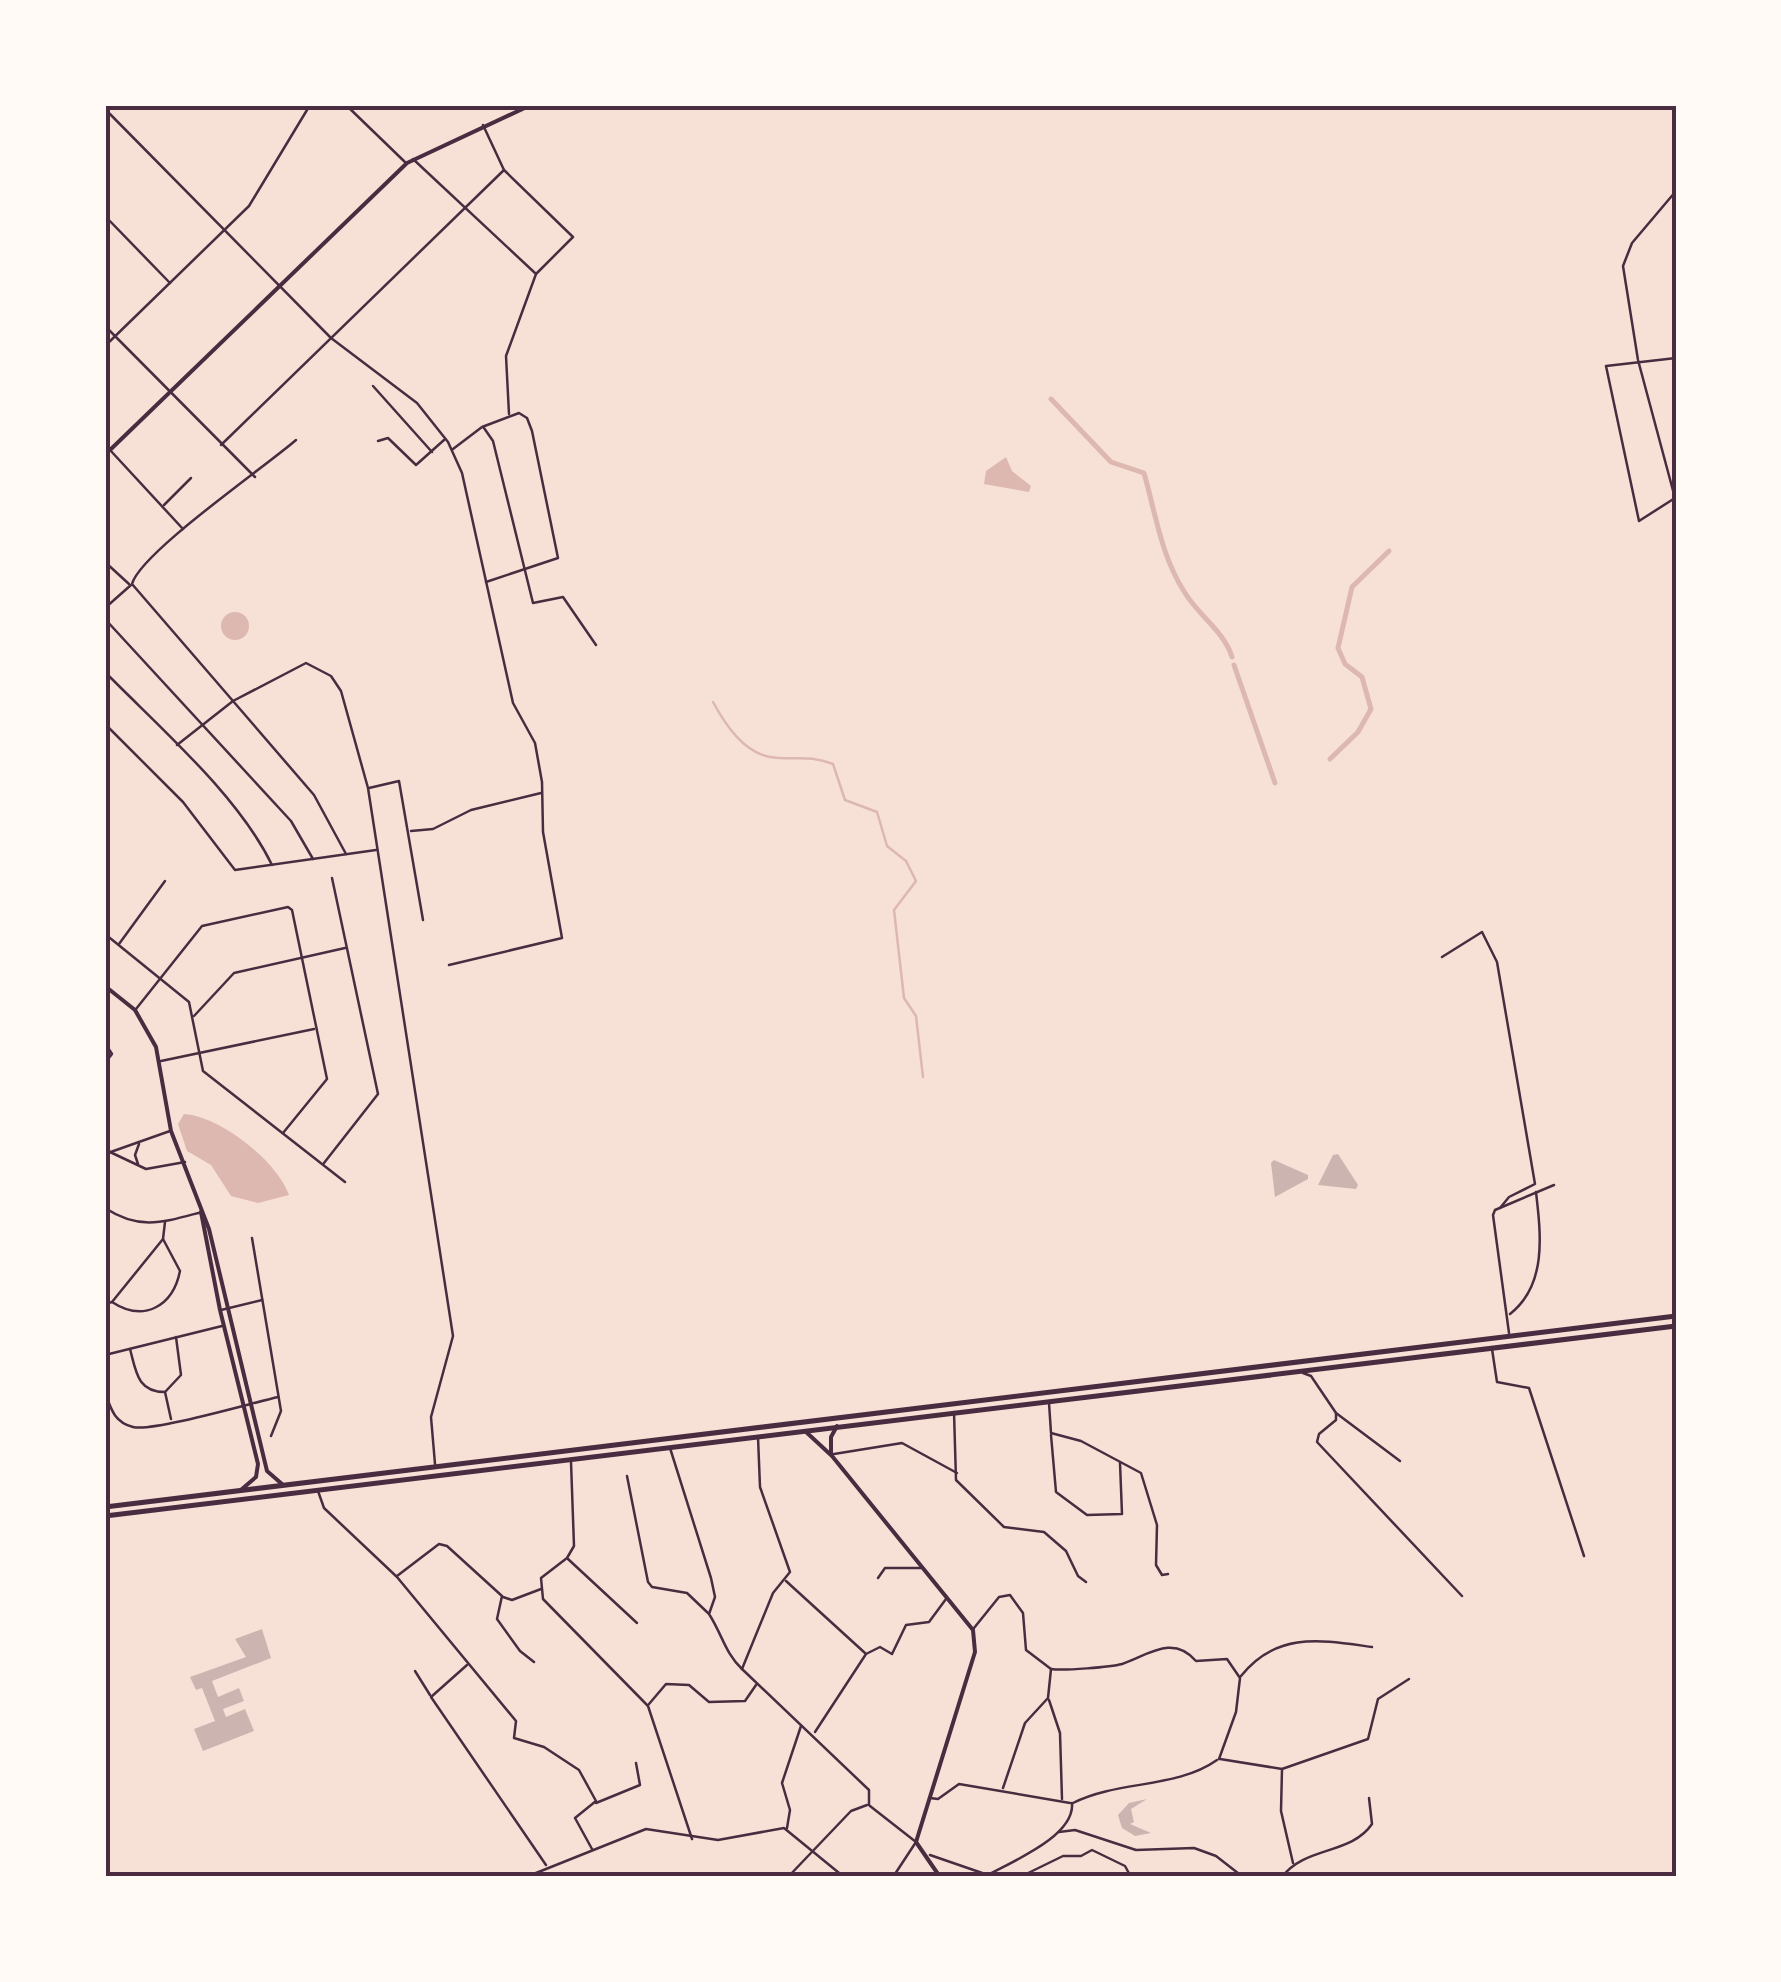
<svg xmlns="http://www.w3.org/2000/svg" width="1781" height="1982" font-family="Figtree,sans-serif">
	<style>
		.water { fill: #dcb8b0 }
		.lines { fill: none; stroke-linecap: round; stroke-linejoin: round }
		.stream { stroke: #dcb8b0; stroke-width: 2.5 }
		.canal { stroke: #dcb8b0; stroke-width: 5 }
		.building { fill: #ccb4b1 }
		.minor { stroke: #4a2c40; stroke-width: 2.5 }
		.tertiary { stroke: #4a2c40; stroke-width: 4 }
		.secondary { stroke: #4a2c40; stroke-width: 4 }
		.trunk { stroke: #4a2c40; stroke-width: 5 }
		.neatline { fill: none; stroke: #4a2c40; stroke-width: 4 }
	</style>
	<rect width="100%" height="100%" fill="#f7e1d7"/>
	<g class="water">
		<polygon points="1006,457 1012,471 1031,486 1029,492 984,484 986,471"/>
		<circle cx="235" cy="626" r="14"/>
		<path d="M184 1114C220 1116 277 1161 289 1195L258 1203 231 1196 211 1165 187 1151 178 1124Z"/>
	</g>
	<g class="lines">
		<path class="stream" d="M713 702C725 724 743 752 770 757 794 761 807 754 833 764L845 800 877 812 887 846 906 861 916 881 894 910 904 998 916 1016 923 1077"/>
		<g class="canal">
			<path d="M1051 399 1111 462 1144 473C1156 515 1161 556 1185 593 1199 616 1224 631 1232 657"/>
			<polyline points="1234,665 1275,783"/>
			<polyline points="1330,759 1358,732 1371,709 1362,677 1345,664 1338,648 1352,587 1389,551"/>
		</g>
	</g>
	<g class="building">
		<polygon points="1338,1154 1358,1185 1356,1189 1318,1185 1333,1155"/>
		<polygon points="1274,1160 1308,1175 1308,1179 1275,1197 1271,1163"/>
		<polygon points="262,1629 271,1658 212,1681 218,1697 239,1688 244,1701 223,1709 226,1717 245,1709 254,1731 203,1751 194,1729 215,1721 202,1688 196,1690 190,1677 246,1657 235,1639"/>
		<polygon points="1147,1799 1131,1809 1134,1822 1130,1824 1151,1833 1135,1836 1122,1828 1118,1815 1129,1803"/>
	</g>
	<g class="lines">
		<g class="minor">
			<polyline points="346,105 406,163"/>
			<polyline points="105,109 331,338 417,403 448,442 462,473 513,703 535,743 542,782 543,832 562,938 449,965"/>
			<polyline points="483,125 504,170 573,237 536,274 506,356 509,414"/>
			<polyline points="413,159 535,273"/>
			<polyline points="1676,191 1632,243 1623,266 1638,360 1675,498 1639,521 1606,366 1676,358"/>
			<polyline points="105,216 170,283"/>
			<polyline points="105,326 255,477"/>
			<polyline points="105,346 249,206 310,105"/>
			<polyline points="373,386 432,452"/>
			<polyline points="484,428 493,441 533,603 563,597 596,645"/>
			<path d="M296 440C265 467 140 553 132 584L233 701 306 663 331 676 341 691 368 788 453 1336 431 1417 435 1464"/>
			<polyline points="378,441 388,438 416,465 444,440"/>
			<polyline points="221,445 504,170"/>
			<polyline points="453,449 482,427 519,413 527,418 532,431 558,558 486,582"/>
			<polyline points="105,455 110,450 183,529"/>
			<polyline points="164,505 191,478"/>
			<polyline points="105,562 129,584"/>
			<polyline points="105,608 131,585"/>
			<polyline points="105,619 291,821 313,859"/>
			<path d="M105 672C160 728 238 795 272 865"/>
			<polyline points="105,724 183,802 235,870 376,850"/>
			<polyline points="177,745 233,701 314,795 346,854"/>
			<polyline points="369,788 399,781 423,920"/>
			<polyline points="411,831 433,829 471,810 541,793"/>
			<polyline points="105,934 189,1002 203,1071 345,1182"/>
			<polyline points="119,944 165,881"/>
			<polyline points="1442,957 1482,932 1497,962 1535,1184 1509,1197 1500,1208"/>
			<polyline points="136,1009 202,926 288,907 292,910 327,1079 283,1133"/>
			<polyline points="194,1016 234,973 345,948"/>
			<polyline points="105,1043 112,1054 105,1063"/>
			<polyline points="161,1061 314,1029"/>
			<polyline points="110,1152 146,1169 185,1162"/>
			<polyline points="105,1154 170,1131"/>
			<polyline points="324,1163 378,1094 332,878"/>
			<polyline points="138,1164 135,1155 139,1144"/>
			<path d="M105 1208C140 1231 164 1222 202 1212"/>
			<polyline points="252,1238 281,1411 271,1436"/>
			<path d="M112 1302C144 1323 173 1306 180 1271L163 1239"/>
			<polyline points="105,1304 112,1302 163,1239 165,1222"/>
			<polyline points="221,1310 262,1300"/>
			<path d="M1510 1314C1547 1285 1541 1235 1536 1192"/>
			<polyline points="1509,1333 1493,1215 1495,1210 1554,1185"/>
			<path d="M130 1349C136 1371 137 1392 165 1392L181 1375 176 1337"/>
			<polyline points="1492,1349 1497,1382 1529,1388 1584,1556"/>
			<polyline points="105,1355 222,1326"/>
			<polyline points="1303,1373 1311,1376 1336,1413 1400,1461"/>
			<path d="M105 1392C111 1409 114 1422 133 1427 152 1432 252 1403 278 1397"/>
			<polyline points="165,1392 171,1419"/>
			<polyline points="1049,1403 1051,1433 1081,1441 1141,1473 1157,1525 1156,1565 1162,1575 1168,1574"/>
			<polyline points="954,1412 956,1480 1004,1527 1044,1532 1066,1551 1078,1576 1086,1582"/>
			<polyline points="1336,1413 1336,1420 1319,1434 1317,1442 1462,1596"/>
			<polyline points="1051,1435 1056,1492 1087,1515 1122,1514 1120,1463"/>
			<polyline points="758,1437 760,1487 790,1572 773,1593 742,1669 869,1790 869,1805"/>
			<path d="M670 1448 711 1578 715 1597 709 1614C722 1634 725 1653 742 1669"/>
			<polyline points="834,1454 902,1443 957,1473"/>
			<polyline points="571,1462 574,1546 567,1558 541,1578 543,1599 648,1706 692,1839"/>
			<polyline points="627,1476 648,1582 652,1587 687,1593 708,1613"/>
			<polyline points="318,1491 324,1508 397,1577 516,1721 514,1738 544,1747 579,1770 596,1801 575,1818 592,1849"/>
			<polyline points="568,1559 637,1623"/>
			<polyline points="397,1576 439,1544 447,1546 502,1596 497,1619 520,1651 534,1662"/>
			<polyline points="878,1578 885,1568 921,1568"/>
			<polyline points="786,1581 865,1653"/>
			<polyline points="503,1597 512,1600 541,1589"/>
			<polyline points="974,1628 999,1597 1010,1595 1023,1613 1026,1650 1051,1669 1048,1698 1025,1723 1003,1788"/>
			<polyline points="467,1665 431,1697 546,1865"/>
			<path d="M1051 1669C1063 1671 1111 1667 1122 1664 1148 1655 1173 1634 1196 1661L1227 1659 1240 1678 1236 1712 1219 1759"/>
			<polyline points="415,1671 430,1695"/>
			<path d="M1241 1676C1277 1631 1321 1640 1372 1647"/>
			<polyline points="1049,1700 1060,1733 1062,1799"/>
			<polyline points="649,1704 666,1684 689,1685 709,1702 745,1701 756,1685"/>
			<polyline points="815,1732 866,1654 880,1647 892,1654 906,1625 929,1622 946,1599"/>
			<polyline points="1220,1759 1282,1769 1281,1811 1293,1863"/>
			<polyline points="1282,1769 1368,1739 1378,1699 1409,1679"/>
			<polyline points="930,1798 938,1799 959,1784 1070,1803"/>
			<polyline points="596,1803 640,1785 636,1763"/>
			<path d="M1073 1803C1118 1780 1176 1789 1217 1760"/>
			<polyline points="870,1806 916,1842 893,1877"/>
			<polyline points="787,1828 790,1810 782,1783 801,1726"/>
			<polyline points="1059,1832 1075,1830 1136,1850 1194,1848 1216,1856 1243,1877"/>
			<path d="M930 1855 988 1875C1013 1861 1075 1836 1072 1803"/>
			<polyline points="526,1877 646,1829 718,1840 784,1828 844,1877"/>
			<polyline points="788,1877 851,1811 867,1805"/>
			<polyline points="1020,1877 1063,1856 1081,1856 1092,1850 1125,1866 1131,1877"/>
			<path d="M1282 1877C1305 1846 1351 1855 1372 1824L1369 1798"/>
		</g>
		<g class="tertiary">
			<polyline points="105,986 135,1010 156,1047 171,1131 209,1229 267,1471 282,1484"/>
			<polyline points="201,1212 220,1310 258,1464 256,1477 242,1489"/>
			<polyline points="805,1431 832,1456 973,1630 975,1652 916,1842 940,1877"/>
			<polyline points="831,1454 831,1437 837,1426"/>
		</g>
		<polyline class="secondary" points="105,444 110,450 407,163 531,105"/>
		<g class="trunk">
			<polyline points="105,1507 1676,1316"/>
			<polyline points="105,1516 1676,1326"/>
		</g>
	</g>
	<rect width="1781" height="1982" fill="none" stroke="#fffaf5" stroke-width="215"/>
	<rect x="108" y="108" width="1566" height="1766" class="neatline"/>
</svg>
